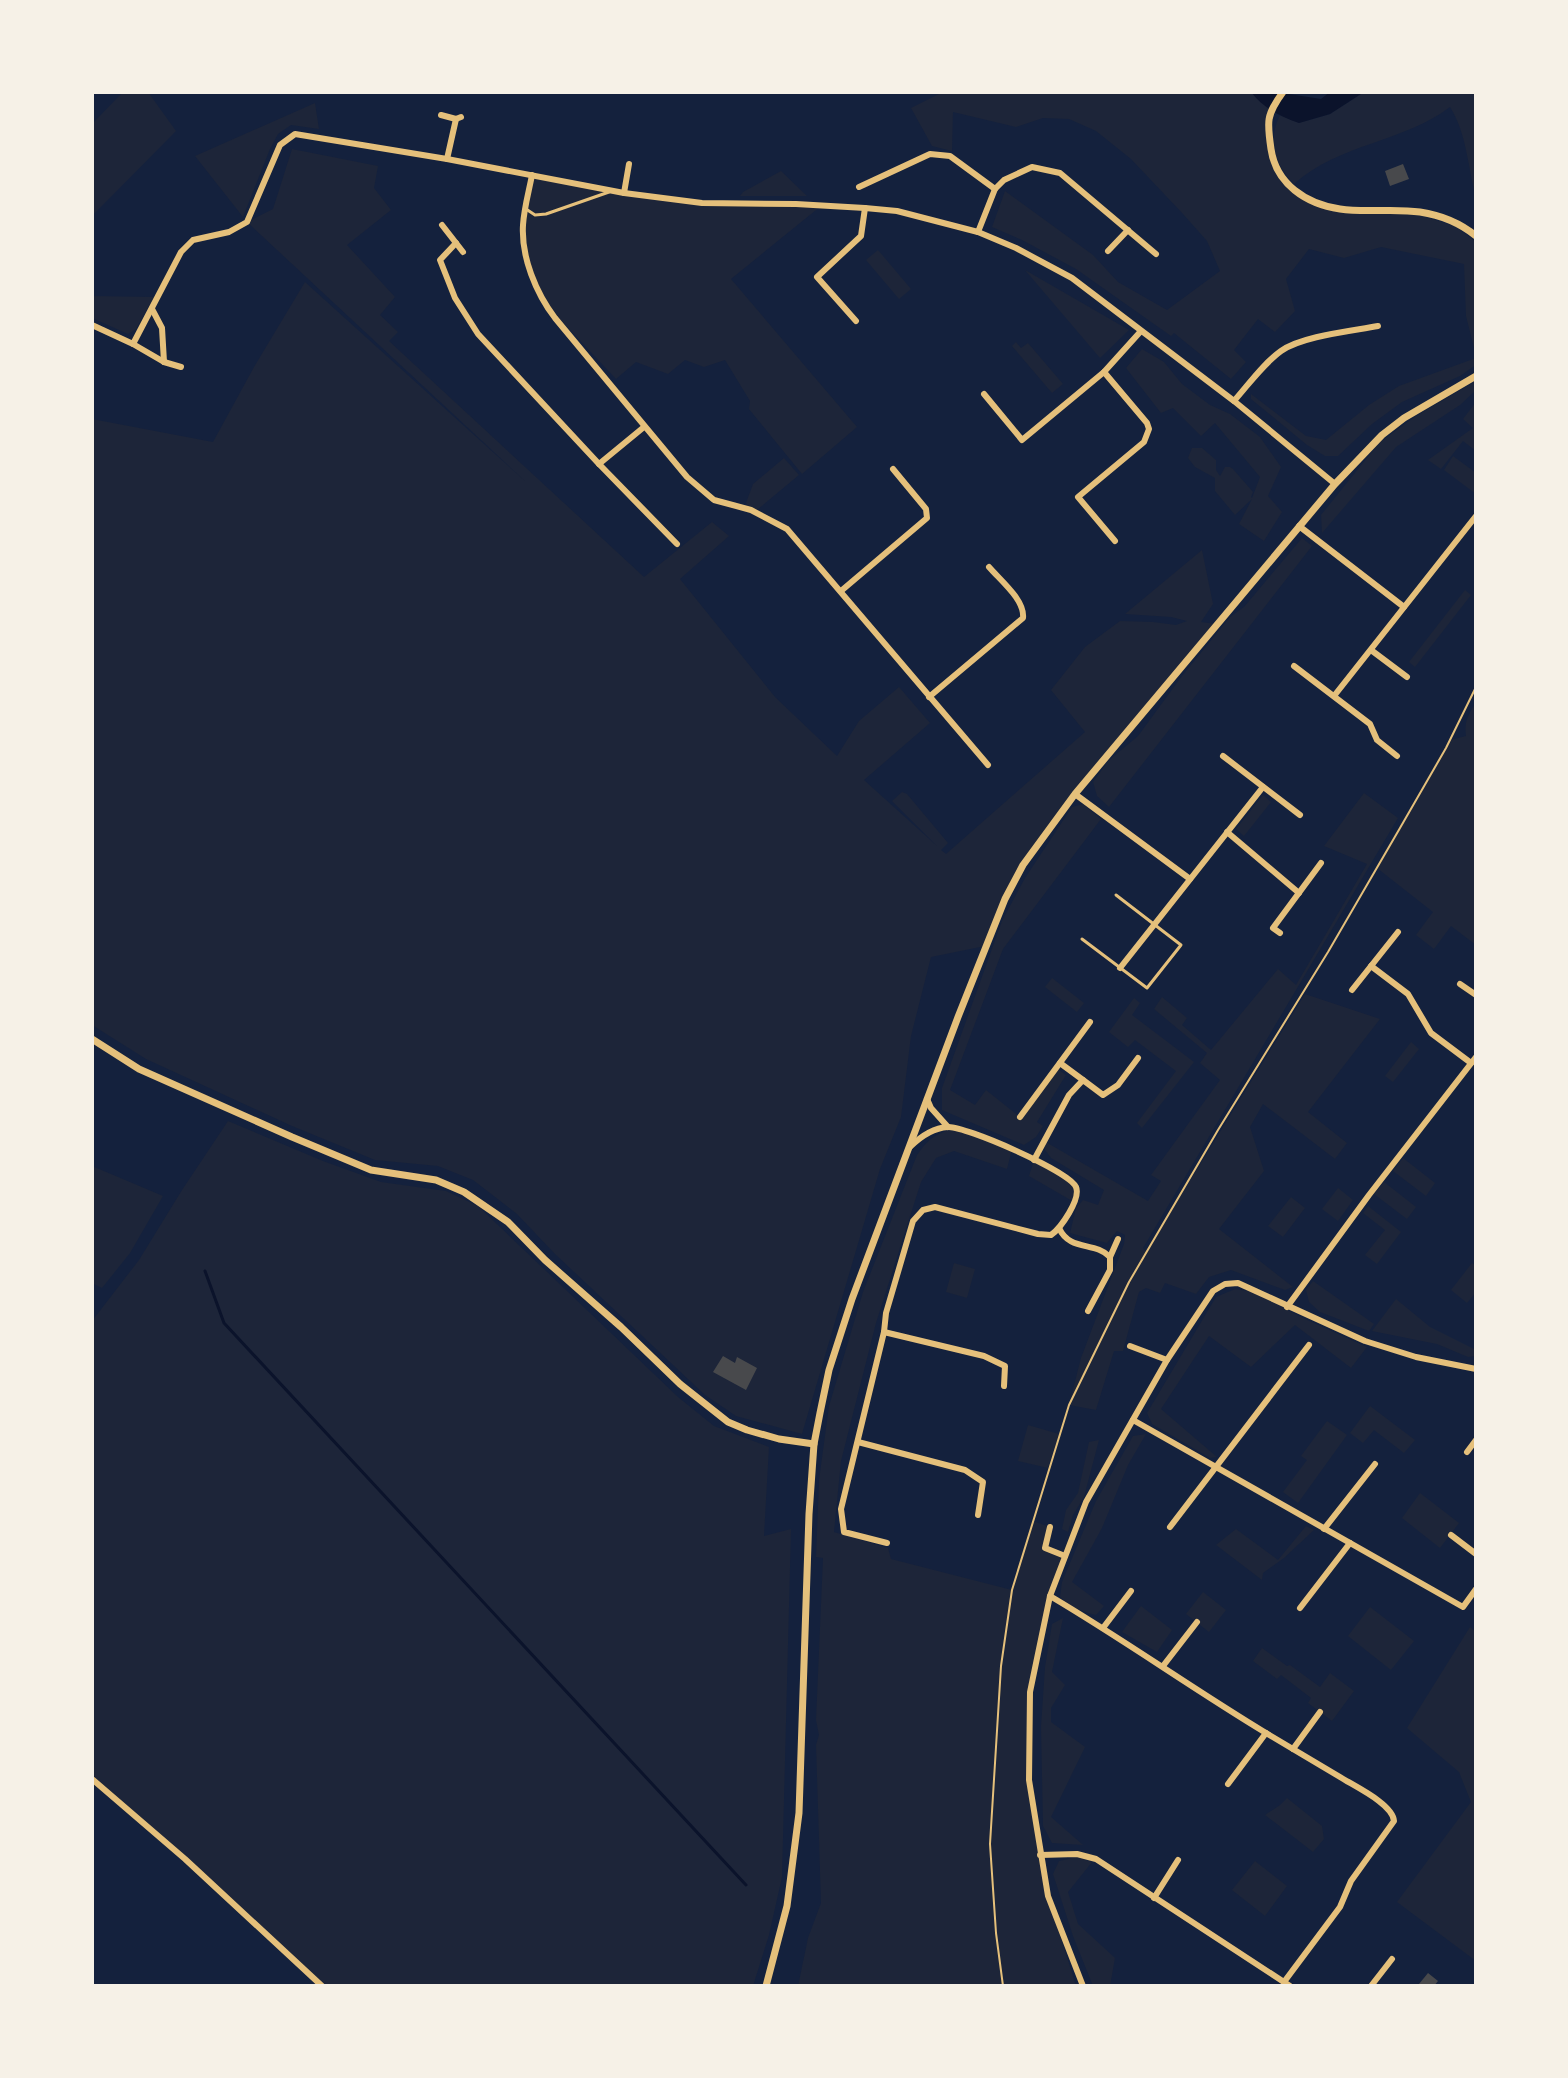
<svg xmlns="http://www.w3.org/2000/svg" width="1568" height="2078" font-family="'Source Sans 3',sans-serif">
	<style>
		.green { fill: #1d2539 }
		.water { fill: #0b132b }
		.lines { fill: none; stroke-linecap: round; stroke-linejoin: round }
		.stream { stroke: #0b132b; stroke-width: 3 }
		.building { fill: #48494c }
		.path { stroke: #e5c07b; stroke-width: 2 }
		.service { stroke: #e5c07b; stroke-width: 3 }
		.minor { stroke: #e5c07b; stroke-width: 6 }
		.tertiary { stroke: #e5c07b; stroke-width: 7 }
	</style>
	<rect width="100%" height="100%" fill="#14213d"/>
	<g class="green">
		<polygon points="123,92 148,92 176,131 92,216 92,124"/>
		<polygon points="943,92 1251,92 1269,109 1272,160 1290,188 1340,209 1419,215 1455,226 1476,242 1476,356 1466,316 1464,264 1381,247 1344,258 1309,249 1286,279 1295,311 1275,332 1258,319 1234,350 1246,362 1231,379 1174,333 1171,336 1076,269 1022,240 992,227 1005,191 1093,255 1118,282 1167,310 1220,271 1207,241 1183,214 1131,159 1096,131 1069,119 1043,118 1016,127 953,112 952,151 932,146 911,108"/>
		<path d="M1364 92H1476V198C1468 168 1467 134 1450 107 1404 142 1338 144 1294 184 1275 165 1267 140 1280 115L1299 123 1330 114Z"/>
		<polygon points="315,103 319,129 291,125 278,134 270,149 243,217 195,156"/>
		<polygon points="292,149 378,166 374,188 391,210 347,245 395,297 380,315 398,332 389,341 644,577 712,522 729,536 680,579 775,697 837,756 859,721 899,687 930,723 864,780 937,846 892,801 902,792 907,794 948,843 941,850 946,854 1085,732 1051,690 1085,647 1120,621 1153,622 1176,625 1187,621 1171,617 1125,614 1202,550 1213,604 1201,622 1217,624 1075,794 1023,865 985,946 931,957 911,1036 901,1117 880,1169 802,1434 736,1416 705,1395 555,1254 517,1214 473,1180 438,1166 375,1160 292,1126 146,1059 92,1025 92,419 213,442 254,367 305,282 526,482 247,222 273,209"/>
		<polygon points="781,171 807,196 740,196 743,192"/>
		<polygon points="532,175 702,203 821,206 731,279 857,427 802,474 749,409 750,401 725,360 704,367 685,360 668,374 636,362 616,379 541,299 527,259 523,225"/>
		<polygon points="878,250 911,289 899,299 866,260"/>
		<polygon points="1025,270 1129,330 1100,358"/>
		<polygon points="92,296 154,297 136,329 128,334 92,318"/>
		<polygon points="1016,342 1021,348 1028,343 1063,384 1052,393 1012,346"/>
		<polygon points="1142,349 1164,362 1182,384 1210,405 1230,414 1260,437 1281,467 1268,496 1282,512 1264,541 1239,524 1252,499 1235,515 1215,491 1215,478 1195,467 1188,458 1192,448 1202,448 1216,460 1216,470 1220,476 1225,467 1230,467 1233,469 1253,492 1251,497 1250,496 1252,498 1260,477 1215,423 1201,436 1173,408 1161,413 1126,368"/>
		<polygon points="1476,358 1476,365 1460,376 1402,402 1372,424 1338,456 1325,456 1307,445 1251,399 1251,394 1306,436 1326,440 1369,405 1399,386"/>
		<polygon points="1476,381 1476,390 1460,405 1396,447 1322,533 1321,515 1380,442 1416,416"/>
		<polygon points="1476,402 1476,451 1463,441 1441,469 1428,460 1473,428 1463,419"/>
		<polygon points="1453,456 1476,473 1476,494 1444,470"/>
		<polygon points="784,458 799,475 757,510 748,507 746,503 753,484"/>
		<polygon points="1302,538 1312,546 1109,807 1097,796 1093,782 1108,761 1138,736 1182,676 1230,617 1244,607"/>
		<polygon points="1465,590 1471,595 1415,667 1409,662"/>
		<path d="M1476 703V945L1451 926 1434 949 1416 935 1433 912 1377 868 1450 740 1466 736C1464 722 1468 714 1476 703Z"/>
		<polygon points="1364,793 1398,818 1143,1248 1146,1252 1305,994 1380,1019 1308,1112 1347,1143 1335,1159 1263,1104 1250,1127 1264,1171 1219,1229 1293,1287 1285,1290 1231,1270 1209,1277 1196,1294 1165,1283 1160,1293 1146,1288 1139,1292 1123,1351 1114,1351 1096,1410 1069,1405 1081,1358 1124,1244 1125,1235 1117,1231 1107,1243 1070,1233 1076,1208 1083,1200 1098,1205 1104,1190 1051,1158 1045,1150 1044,1141 1148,1201 1161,1181 1151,1175 1220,1080 1200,1063 1207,1053 1154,1009 1162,997 1187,1018 1182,1025 1211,1050 1278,969 1296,985 1367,864 1324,846"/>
		<polygon points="1263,795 1271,802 1244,836 1236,829"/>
		<polygon points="1083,804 1101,819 1003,949 950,1090 975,1105 986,1090 1020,1117 1056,1068 1066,1075 1037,1122 1043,1126 1036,1137 1024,1145 942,1110 942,1088 1002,921 1025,878 1072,807"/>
		<polygon points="1052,978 1084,1003 1077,1012 1045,987"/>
		<polygon points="1134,998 1140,1003 1132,1015 1194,1062 1142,1128 1137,1123 1176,1071 1135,1040 1128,1047 1109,1032"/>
		<polygon points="1411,1042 1419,1049 1393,1082 1385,1076"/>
		<polygon points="228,1121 323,1161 381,1182 446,1191 478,1206 678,1397 714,1426 769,1447 764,1536 791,1529 782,1877 769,1935 753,1986 322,1986 92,1779 92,1321 139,1260 182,1190"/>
		<path d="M949 1130 966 1133 1012 1149 1007 1169 954 1151 936 1158 921 1182 876 1323 841 1461 834 1532 888 1548 891 1559 1012 1590 1033 1521 1050 1527 1046 1548 1065 1556 1050 1596 1030 1692 1029 1780 1048 1896 1076 1986H798L808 1938 821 1903 816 1745 819 1735 816 1720 823 1558 816 1557 819 1480 829 1406 863 1292 917 1155C926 1142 933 1135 949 1130Z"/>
		<polygon points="1403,1158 1435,1183 1426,1196 1393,1171"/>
		<polygon points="1034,1160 1076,1187 1074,1202 1029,1176"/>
		<polygon points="92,1166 163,1196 130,1253 102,1288 92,1283"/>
		<polygon points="1384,1182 1416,1207 1407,1219 1374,1194"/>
		<polygon points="1338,1188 1353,1200 1338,1221 1322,1209"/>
		<polygon points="1291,1197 1305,1208 1283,1237 1268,1226"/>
		<polygon points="1368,1206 1401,1232 1377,1264 1365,1255 1385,1230 1363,1213"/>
		<polygon points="954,1263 975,1269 967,1298 946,1292"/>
		<polygon points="1472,1263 1476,1266 1476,1292 1467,1303 1451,1290"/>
		<polygon points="1313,1281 1374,1324 1369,1331 1320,1312 1309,1302 1306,1290"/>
		<polygon points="1235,1289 1254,1292 1303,1318 1367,1347 1351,1368 1295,1325 1251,1367 1209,1336 1161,1409 1217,1457 1210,1458 1152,1424 1147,1413 1216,1297"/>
		<polygon points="1396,1299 1430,1327 1474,1349 1476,1347 1476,1356 1468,1357 1437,1344 1372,1331"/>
		<polygon points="1370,1406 1415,1440 1404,1453 1374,1430 1363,1443 1350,1433"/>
		<polygon points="1327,1421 1347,1435 1298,1503 1283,1492 1307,1460 1301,1456"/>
		<polygon points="1028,1425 1059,1434 1048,1468 1018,1461"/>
		<path d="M1146 1434 1128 1465 1102 1528 1072 1582 1104 1606 1096 1615C1082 1612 1071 1607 1060 1597L1062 1582 1096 1501 1133 1436Z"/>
		<polygon points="1099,1440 1084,1497 1073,1515 1068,1532 1062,1529 1066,1510 1078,1493 1089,1442"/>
		<polygon points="1420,1493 1459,1523 1440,1548 1402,1518"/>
		<polygon points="1306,1526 1314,1530 1284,1558 1263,1573 1262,1580 1216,1545 1236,1529 1278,1560"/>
		<polygon points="1203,1592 1226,1610 1209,1632 1186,1614"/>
		<polygon points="1141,1606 1172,1630 1157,1652 1122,1632"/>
		<polygon points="1370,1607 1414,1641 1391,1670 1348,1636"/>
		<polygon points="1063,1618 1052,1672 1065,1685 1051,1708 1051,1722 1085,1747 1051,1817 1083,1845 1052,1843 1043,1826 1041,1727 1045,1667 1052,1624"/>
		<polygon points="1470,1627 1476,1632 1476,1961 1397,1902 1471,1802 1459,1772 1407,1728"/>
		<polygon points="1262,1648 1287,1666 1290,1665 1320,1687 1330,1673 1354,1691 1332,1721 1308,1703 1311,1698 1281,1675 1277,1679 1253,1661"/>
		<polygon points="1287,1798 1322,1826 1324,1839 1313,1852 1265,1815 1280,1805"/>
		<polygon points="1076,1857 1092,1862 1068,1892 1078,1924 1115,1958 1110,1986 1093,1986 1073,1936 1053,1874 1059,1861"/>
		<polygon points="1255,1861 1287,1886 1265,1916 1232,1890"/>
	</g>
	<path class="water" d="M1251 92H1276L1321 99 1330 92H1364L1330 114 1299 123C1280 116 1263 108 1251 92Z"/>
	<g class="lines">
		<polyline class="stream" points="205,1271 224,1323 746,1885"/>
	</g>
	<g class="building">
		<polygon points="1403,164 1409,179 1390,186 1385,171"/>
		<polygon points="723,1356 735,1363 737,1357 757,1368 746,1390 713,1372"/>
		<polygon points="1428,1973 1438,1981 1434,1986 1422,1986 1419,1984"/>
	</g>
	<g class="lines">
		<polyline class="path" points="1003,1986 996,1933 990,1844 1001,1666 1012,1590 1069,1405 1129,1282 1218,1130 1328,952 1400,828 1446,748 1476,687"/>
		<g class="service">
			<polyline points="526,209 535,215 546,214 609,192"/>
			<polyline points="1082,939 1147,988 1181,945 1116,895"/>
		</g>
		<g class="minor">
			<polyline points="441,115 456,119 461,117"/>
			<polyline points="447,159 456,119"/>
			<path d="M532 175C529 191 524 208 523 225 521 257 536 293 555 318L687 477 714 500 751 510 787 529 988 765"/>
			<polyline points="859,187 930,154 950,156 995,189 1004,180 1032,167 1060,173 1156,254"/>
			<polyline points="624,193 629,164"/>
			<polyline points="442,225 463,252"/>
			<polyline points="978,232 995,189"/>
			<polyline points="456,243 440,260 455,298 478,334 599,464 677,544"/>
			<polyline points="1108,251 1128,230"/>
			<polyline points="152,309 162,328 164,362"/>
			<polyline points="856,321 817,277 861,236 865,208"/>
			<polyline points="92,325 133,344 181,252 193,240 229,232 247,222 280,145 295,134 447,159 624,193 702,203 796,204 865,208 897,211 978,232 1016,248 1072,278 1234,401 1335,484"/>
			<polyline points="133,344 164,362 181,367"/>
			<polyline points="1104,372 1147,423 1149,429 1144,442 1078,497 1115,541"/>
			<polyline points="984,394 1022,440 1104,372 1141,331"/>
			<path d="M1234 401C1249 384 1263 364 1281 351 1302 336 1352 331 1378 326"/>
			<polyline points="599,464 644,427"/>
			<polyline points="1299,526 1404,607"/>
			<polyline points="841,591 927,518 926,509 893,469"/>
			<polyline points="1371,650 1407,677"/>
			<polyline points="1294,666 1370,724 1377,740 1397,756"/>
			<polyline points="1334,696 1476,516"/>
			<path d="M929 697 1023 618C1025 600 1001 581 989 567"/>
			<polyline points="1223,756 1300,815"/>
			<polyline points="1075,794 1190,879"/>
			<polyline points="1227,832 1299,893"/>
			<polyline points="1280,933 1273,928 1321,863"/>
			<polyline points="1371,966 1408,994 1431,1033 1471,1063"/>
			<polyline points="1120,968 1263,787"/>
			<polyline points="1460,984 1476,995"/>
			<polyline points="1352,990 1398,932"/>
			<polyline points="1060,1063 1083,1080"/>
			<polyline points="927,1099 931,1108 948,1127"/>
			<polyline points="1020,1117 1090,1022"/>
			<polyline points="1034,1160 1069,1095 1083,1080 1103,1095 1118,1085 1138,1058"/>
			<path d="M1059 1228C1070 1252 1095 1241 1110 1257V1270L1088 1311"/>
			<polyline points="1110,1257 1118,1239"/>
			<polyline points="1287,1307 1369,1195 1476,1057"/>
			<polyline points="884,1332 984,1356 1005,1366 1004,1386"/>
			<polyline points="1130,1346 1167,1360"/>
			<polyline points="1133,1420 1463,1607 1476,1589"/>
			<polyline points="858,1442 965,1470 983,1482 978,1515"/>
			<polyline points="1467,1452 1476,1440"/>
			<polyline points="1050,1527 1045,1548 1065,1556"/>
			<polyline points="1170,1527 1309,1345"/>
			<polyline points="1324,1529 1375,1464"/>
			<polyline points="1451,1535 1476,1554"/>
			<path d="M887 1543 844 1532 841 1509 884 1332 886 1313 913 1221 923 1210 935 1207 1038 1234 1051 1235C1061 1228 1081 1199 1076 1187 1069 1171 965 1126 948 1127 933 1128 920 1137 910 1147"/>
			<path d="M1050 1596C1123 1639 1193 1689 1266 1733 1291 1748 1315 1762 1340 1777 1354 1786 1393 1804 1394 1821L1351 1881 1340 1907 1284 1982"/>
			<polyline points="1300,1608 1350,1543"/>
			<polyline points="1103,1628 1131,1591"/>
			<polyline points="1163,1666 1197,1622"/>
			<polyline points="1293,1749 1320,1712"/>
			<polyline points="92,1779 185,1859 322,1986"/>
			<polyline points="1228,1784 1266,1733"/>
			<polyline points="1040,1855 1077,1854 1096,1859 1290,1986"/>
			<polyline points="1154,1898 1178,1860"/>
			<polyline points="1083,1986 1048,1896 1029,1780 1030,1692 1050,1596 1086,1502 1167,1360 1213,1291 1225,1284 1238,1283 1365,1341 1416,1357 1476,1369"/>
			<polyline points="1371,1986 1392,1959"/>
		</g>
		<g class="tertiary">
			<path d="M1283 92C1266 115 1267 122 1271 149 1276 184 1306 204 1340 209 1366 213 1394 208 1420 212 1440 215 1460 223 1476 236"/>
			<polyline points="92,1039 139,1069 292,1137 371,1170 436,1180 464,1192 508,1222 545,1260 621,1327 680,1384 728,1422 747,1430 779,1439 814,1444"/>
			<polyline points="766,1986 787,1906 799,1813 809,1514 814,1444 820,1413 829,1370 852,1299 958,1017 1005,899 1023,865 1075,794 1335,484 1382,435 1404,418 1476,376"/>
		</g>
	</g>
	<rect width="1568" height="2078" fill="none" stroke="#f6f1e7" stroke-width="188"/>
</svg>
